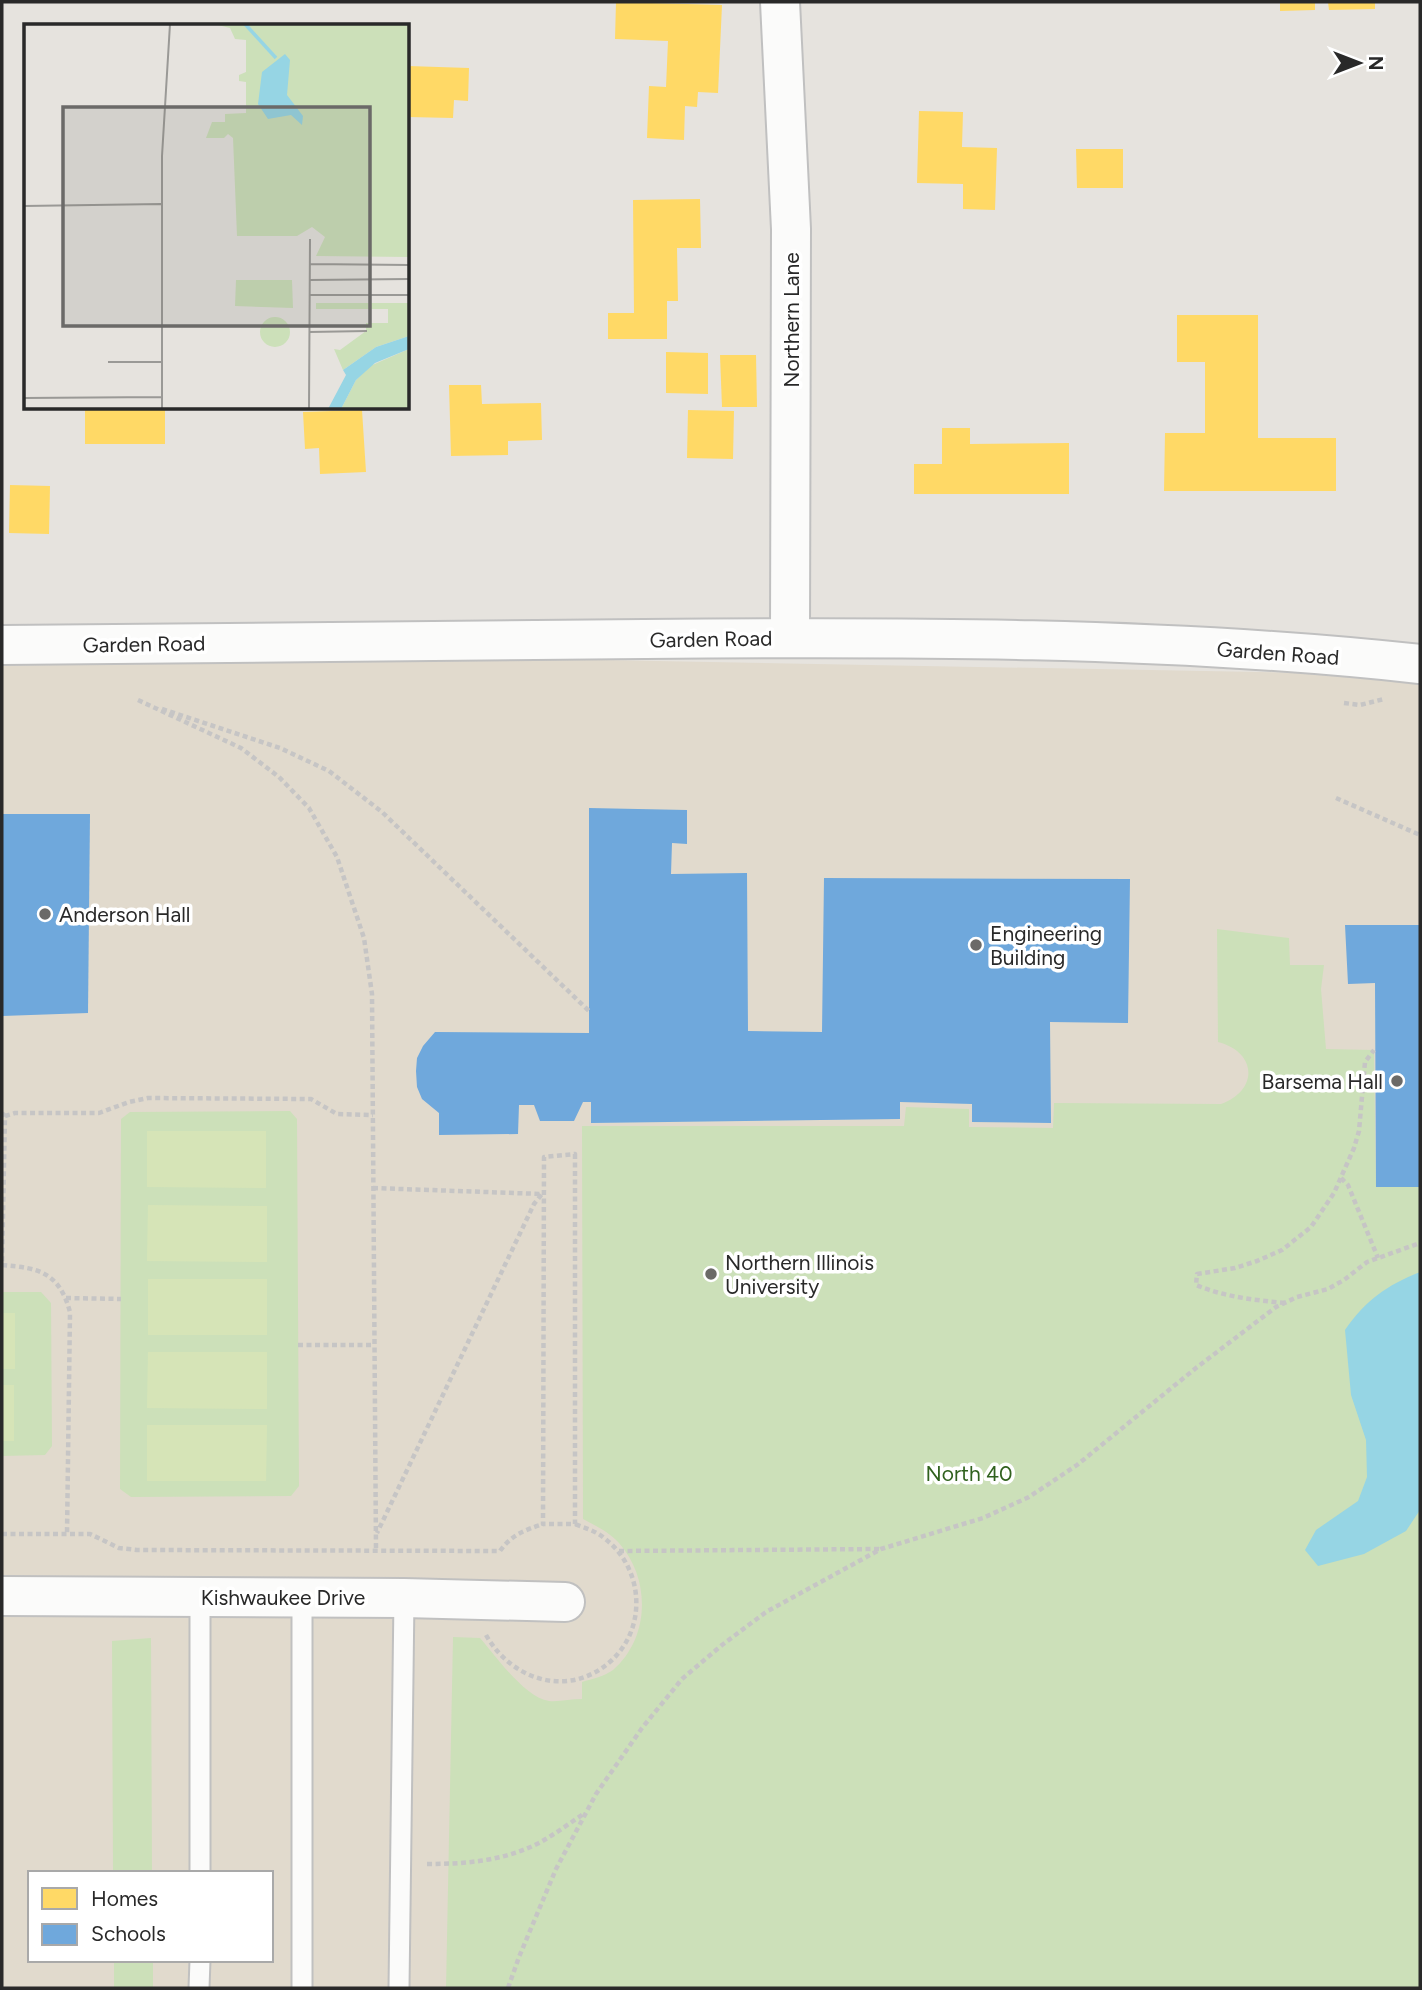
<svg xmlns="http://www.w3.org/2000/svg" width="1422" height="1990" font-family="Figtree,sans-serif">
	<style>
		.education { fill: #e1dacd; fill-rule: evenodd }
		.green { fill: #cce0b9 }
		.pitch { fill: #d6e4b7 }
		.water { fill: #96d5e4 }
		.homes { fill: #ffd966 }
		.schools { fill: #6fa8dc }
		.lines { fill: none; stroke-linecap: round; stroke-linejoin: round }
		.service-casing { stroke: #c0c0c0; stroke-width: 23 }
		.minor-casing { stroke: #c0c0c0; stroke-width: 42 }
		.path { stroke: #c6c5c5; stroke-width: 4.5; stroke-dasharray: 5 3.5; stroke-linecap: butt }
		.service { stroke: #fbfbfa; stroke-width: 19 }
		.minor { stroke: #fbfbfa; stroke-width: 38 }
		.poi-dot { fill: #6b6a68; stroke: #fff; stroke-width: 2.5 }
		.labels { text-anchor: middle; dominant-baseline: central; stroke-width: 7; stroke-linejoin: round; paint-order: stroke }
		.street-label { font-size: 21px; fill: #292929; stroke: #fff }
		.poi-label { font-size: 21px; fill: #292929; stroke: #fff; text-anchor: start }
		.park-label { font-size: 21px; fill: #30611e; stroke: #fff }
		.inset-river { fill: none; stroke: #96d5e4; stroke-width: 3.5 }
		.inset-road { fill: none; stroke: #9a9996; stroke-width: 2 }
		.view { fill: #6b6a68; fill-opacity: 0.15; stroke: #6b6a68; stroke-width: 3.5 }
		.inset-edge { fill: none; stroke: #292929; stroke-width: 3.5 }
	</style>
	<rect width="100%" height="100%" fill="#e6e3de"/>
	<path class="education" d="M2 649 1420 675V1988H2ZM30 1873H271V1960H30Z"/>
	<g class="green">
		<path d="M1217 929 1289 938 1290 965H1324L1321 989 1326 1049 1374 1050 1376 1187H1420V1988H446L453 1637 480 1638C495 1655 525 1698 549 1701 559 1702 571 1699 582 1699V1682C592 1679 605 1676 613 1670 650 1638 651 1579 619 1543 609 1532 596 1526 583 1519L582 1126H904L906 1107 969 1109V1127L1053 1128 1054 1103 1221 1104C1259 1090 1257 1052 1218 1042Z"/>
		<polygon points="290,1111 297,1119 299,1486 291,1496 131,1497 120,1489 121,1119 130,1112"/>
		<polygon points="2,1292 41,1292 51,1303 52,1446 45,1455 2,1456"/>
		<polygon points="151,1638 152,1873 113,1873 112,1641"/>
		<rect x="114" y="1960" width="39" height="28"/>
	</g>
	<g class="pitch">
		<polygon points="147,1131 266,1131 266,1188 147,1187"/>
		<polygon points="148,1205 267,1206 267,1262 147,1261"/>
		<rect x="148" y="1279" width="119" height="56"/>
		<rect x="2" y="1313" width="13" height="56"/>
		<polygon points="148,1352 267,1352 267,1409 147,1408"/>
		<rect x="2" y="1385" width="12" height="56"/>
		<polygon points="147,1425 267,1425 266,1481 147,1481"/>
	</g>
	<path class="water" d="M1420 1272V1510L1406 1531 1364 1554 1318 1566 1305 1550 1316 1530 1358 1501 1367 1477 1366 1440 1351 1395 1345 1330C1365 1301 1387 1285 1420 1272Z"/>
	<g class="homes">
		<polygon points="616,2 722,5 718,93 698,92 697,107 685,106 684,140 647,138 649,86 666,87 668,41 615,39"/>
		<polygon points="1280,2 1315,2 1315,10 1280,11"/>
		<polygon points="1328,2 1375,2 1375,9 1329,10"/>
		<polygon points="408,66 469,68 468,101 454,100 453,118 408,117"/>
		<polygon points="919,111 963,112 962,147 997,148 995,210 963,209 963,184 917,183"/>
		<polygon points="1076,149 1123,149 1123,188 1077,188"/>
		<polygon points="700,199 701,248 677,248 678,301 667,301 667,339 608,339 608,313 634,313 633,200"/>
		<polygon points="1177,315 1258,315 1258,438 1336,438 1336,491 1164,491 1165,433 1205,433 1205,362 1177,362"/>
		<polygon points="666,352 708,353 708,394 666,393"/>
		<polygon points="720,355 756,355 757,407 722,407"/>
		<polygon points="449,385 481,385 482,404 541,403 542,440 508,441 508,455 451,456"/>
		<rect x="85" y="408" width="80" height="36"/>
		<polygon points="362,410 366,472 320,474 319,448 305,449 303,412"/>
		<polygon points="688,410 734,411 733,459 687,458"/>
		<polygon points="942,428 970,428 970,444 1069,443 1069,494 914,494 914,464 942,464"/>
		<polygon points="10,485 50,486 49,534 9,533"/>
	</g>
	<g class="schools">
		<polygon points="589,808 687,810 687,844 672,843 671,874 747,873 748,1031 822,1032 824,878 1130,879 1128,1023 1050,1022 1051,1123 972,1122 972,1104 900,1102 900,1119 591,1123 591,1102 583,1102 574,1121 540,1121 534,1105 519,1105 518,1134 439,1135 439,1113 422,1099 417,1087 416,1071 417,1058 423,1046 435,1032 589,1033"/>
		<polygon points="2,814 90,814 88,1013 2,1016"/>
		<polygon points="1345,925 1420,925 1420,1187 1376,1187 1375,983 1348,984"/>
	</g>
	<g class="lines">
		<g class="service-casing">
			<g id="service">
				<polyline points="200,1873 200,1597"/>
				<polyline points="199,1988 200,1960"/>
				<polyline points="302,1988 302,1597"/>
				<polyline points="399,1988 404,1598"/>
			</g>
		</g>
		<g class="minor-casing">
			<g id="minor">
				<polyline points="780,2 791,229 790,638"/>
				<path d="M2 645C216 643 430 641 644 639 903 637 1163 636 1420 664"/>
				<polyline points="2,1596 404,1598 565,1602"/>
			</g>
		</g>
		<g class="path">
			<polyline points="138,700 241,748 279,777 309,808 337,857 364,938 372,994 376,1550"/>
			<polyline points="1344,703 1360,705 1384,699"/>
			<polyline points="162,709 280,748 329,771 382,812 589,1011"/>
			<polyline points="1336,798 1420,835"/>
			<polyline points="2,1113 5,1116 2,1265"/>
			<polyline points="5,1116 15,1113 99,1113 129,1102 148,1098 311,1099 337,1114 373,1115"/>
			<polygon points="575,1154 575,1524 543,1524 544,1157"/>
			<polyline points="1341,1178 1348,1185 1378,1258"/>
			<polyline points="373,1188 542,1194 534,1204 377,1533"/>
			<path d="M2 1265C39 1268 59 1272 70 1312L67 1534"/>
			<polyline points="66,1298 121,1299"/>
			<path d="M1285 1303C1254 1300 1225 1297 1196 1285L1197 1274 1235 1268 1257 1261 1282 1250 1311 1227 1334 1193 1354 1148 1359 1131 1365 1062 1374 1050"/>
			<polyline points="298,1345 374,1345"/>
			<path d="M2 1534H90L119 1548 137 1550 500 1551C511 1535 525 1530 543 1524"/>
			<polyline points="619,1551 880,1549"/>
			<path d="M486 1635C512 1681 570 1699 612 1660 648 1626 643 1567 604 1538 596 1531 585 1528 575 1524"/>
			<path d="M427 1864C466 1864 503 1861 539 1843 555 1834 570 1823 585 1813"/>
			<polyline points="508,1988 519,1957 556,1869 596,1794 642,1728 682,1679 722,1645 766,1612 881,1549 983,1518 1029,1497 1077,1465 1196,1368 1276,1307 1297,1297 1328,1289 1344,1280 1367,1262 1420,1243"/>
		</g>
		<use href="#service" class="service"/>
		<use href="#minor" class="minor"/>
	</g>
	<g class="poi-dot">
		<circle cx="45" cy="914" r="7"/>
		<circle cx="976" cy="945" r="7"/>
		<circle cx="1397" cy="1081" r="7"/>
		<circle cx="711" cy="1274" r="7"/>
	</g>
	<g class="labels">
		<g class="street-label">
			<text transform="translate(791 320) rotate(-90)">Northern Lane</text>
			<text transform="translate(711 639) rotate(-1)">Garden Road</text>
			<text transform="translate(144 644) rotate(-1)">Garden Road</text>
			<text transform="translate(1278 653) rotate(4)">Garden Road</text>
			<text x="283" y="1597">Kishwaukee Drive</text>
		</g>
		<g class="poi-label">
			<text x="59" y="914">Anderson Hall</text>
			<text x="990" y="933">Engineering<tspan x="990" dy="24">Building</tspan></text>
			<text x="1383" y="1081" text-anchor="end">Barsema Hall</text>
			<text x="725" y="1262">Northern Illinois<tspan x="725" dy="24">University</tspan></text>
		</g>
		<g class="park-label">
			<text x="969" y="1473">North 40</text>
		</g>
	</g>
	<g transform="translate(24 24)">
		<rect width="385" height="385" fill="#e6e3de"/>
		<path d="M190 0H385V233L292 232 301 213 288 203 273 212H213L209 114 204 110 200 114H182L188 98H201V90L222 89V58L215 57V51L222 48V16L211 15 206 4ZM268 256 269 284 211 282 212 256ZM292 279H385V312L352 323 319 346 310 325 316 326 342 307V299H364V285H292ZM236 308a15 15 0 1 1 30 0a15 15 0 1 1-30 0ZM385 325V385H317L332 356 346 342Z" fill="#cce0b9"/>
		<path d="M261 30 266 36 263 71 279 92 278 101 267 91 244 95 234 80 238 48ZM385 312V325L351 339 332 356 317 385H304L322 351 319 346 352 323Z" fill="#96d5e4"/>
		<path class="inset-river" d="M221 0 252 34"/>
		<path class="inset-road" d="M0 182 137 180M285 240 385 241M285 256 385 255M285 271H385M285 308 343 307M84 338H139M0 374 138 373M138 385V132L146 0M285 385 286 215"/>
		<path class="view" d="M39 83H346V302H39Z"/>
		<rect width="385" height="385" class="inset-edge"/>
	</g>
	<rect width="1422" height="1990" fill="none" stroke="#292929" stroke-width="7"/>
	<rect x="28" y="1871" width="245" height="91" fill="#ffffff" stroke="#a9a9a9" stroke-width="2"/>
	<rect x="42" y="1888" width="35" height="21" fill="#ffd966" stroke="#a9a9a9" stroke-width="2"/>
	<text x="91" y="1906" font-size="21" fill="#292929">Homes</text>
	<rect x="42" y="1924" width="35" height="21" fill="#6fa8dc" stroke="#a9a9a9" stroke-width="2"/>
	<text x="91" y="1941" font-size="21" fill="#292929">Schools</text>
	<g transform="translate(1359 63) rotate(90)" stroke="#ffffff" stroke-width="5" paint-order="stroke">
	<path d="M0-5L12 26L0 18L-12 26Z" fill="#292929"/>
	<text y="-10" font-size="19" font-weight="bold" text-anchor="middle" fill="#292929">N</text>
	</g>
</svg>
